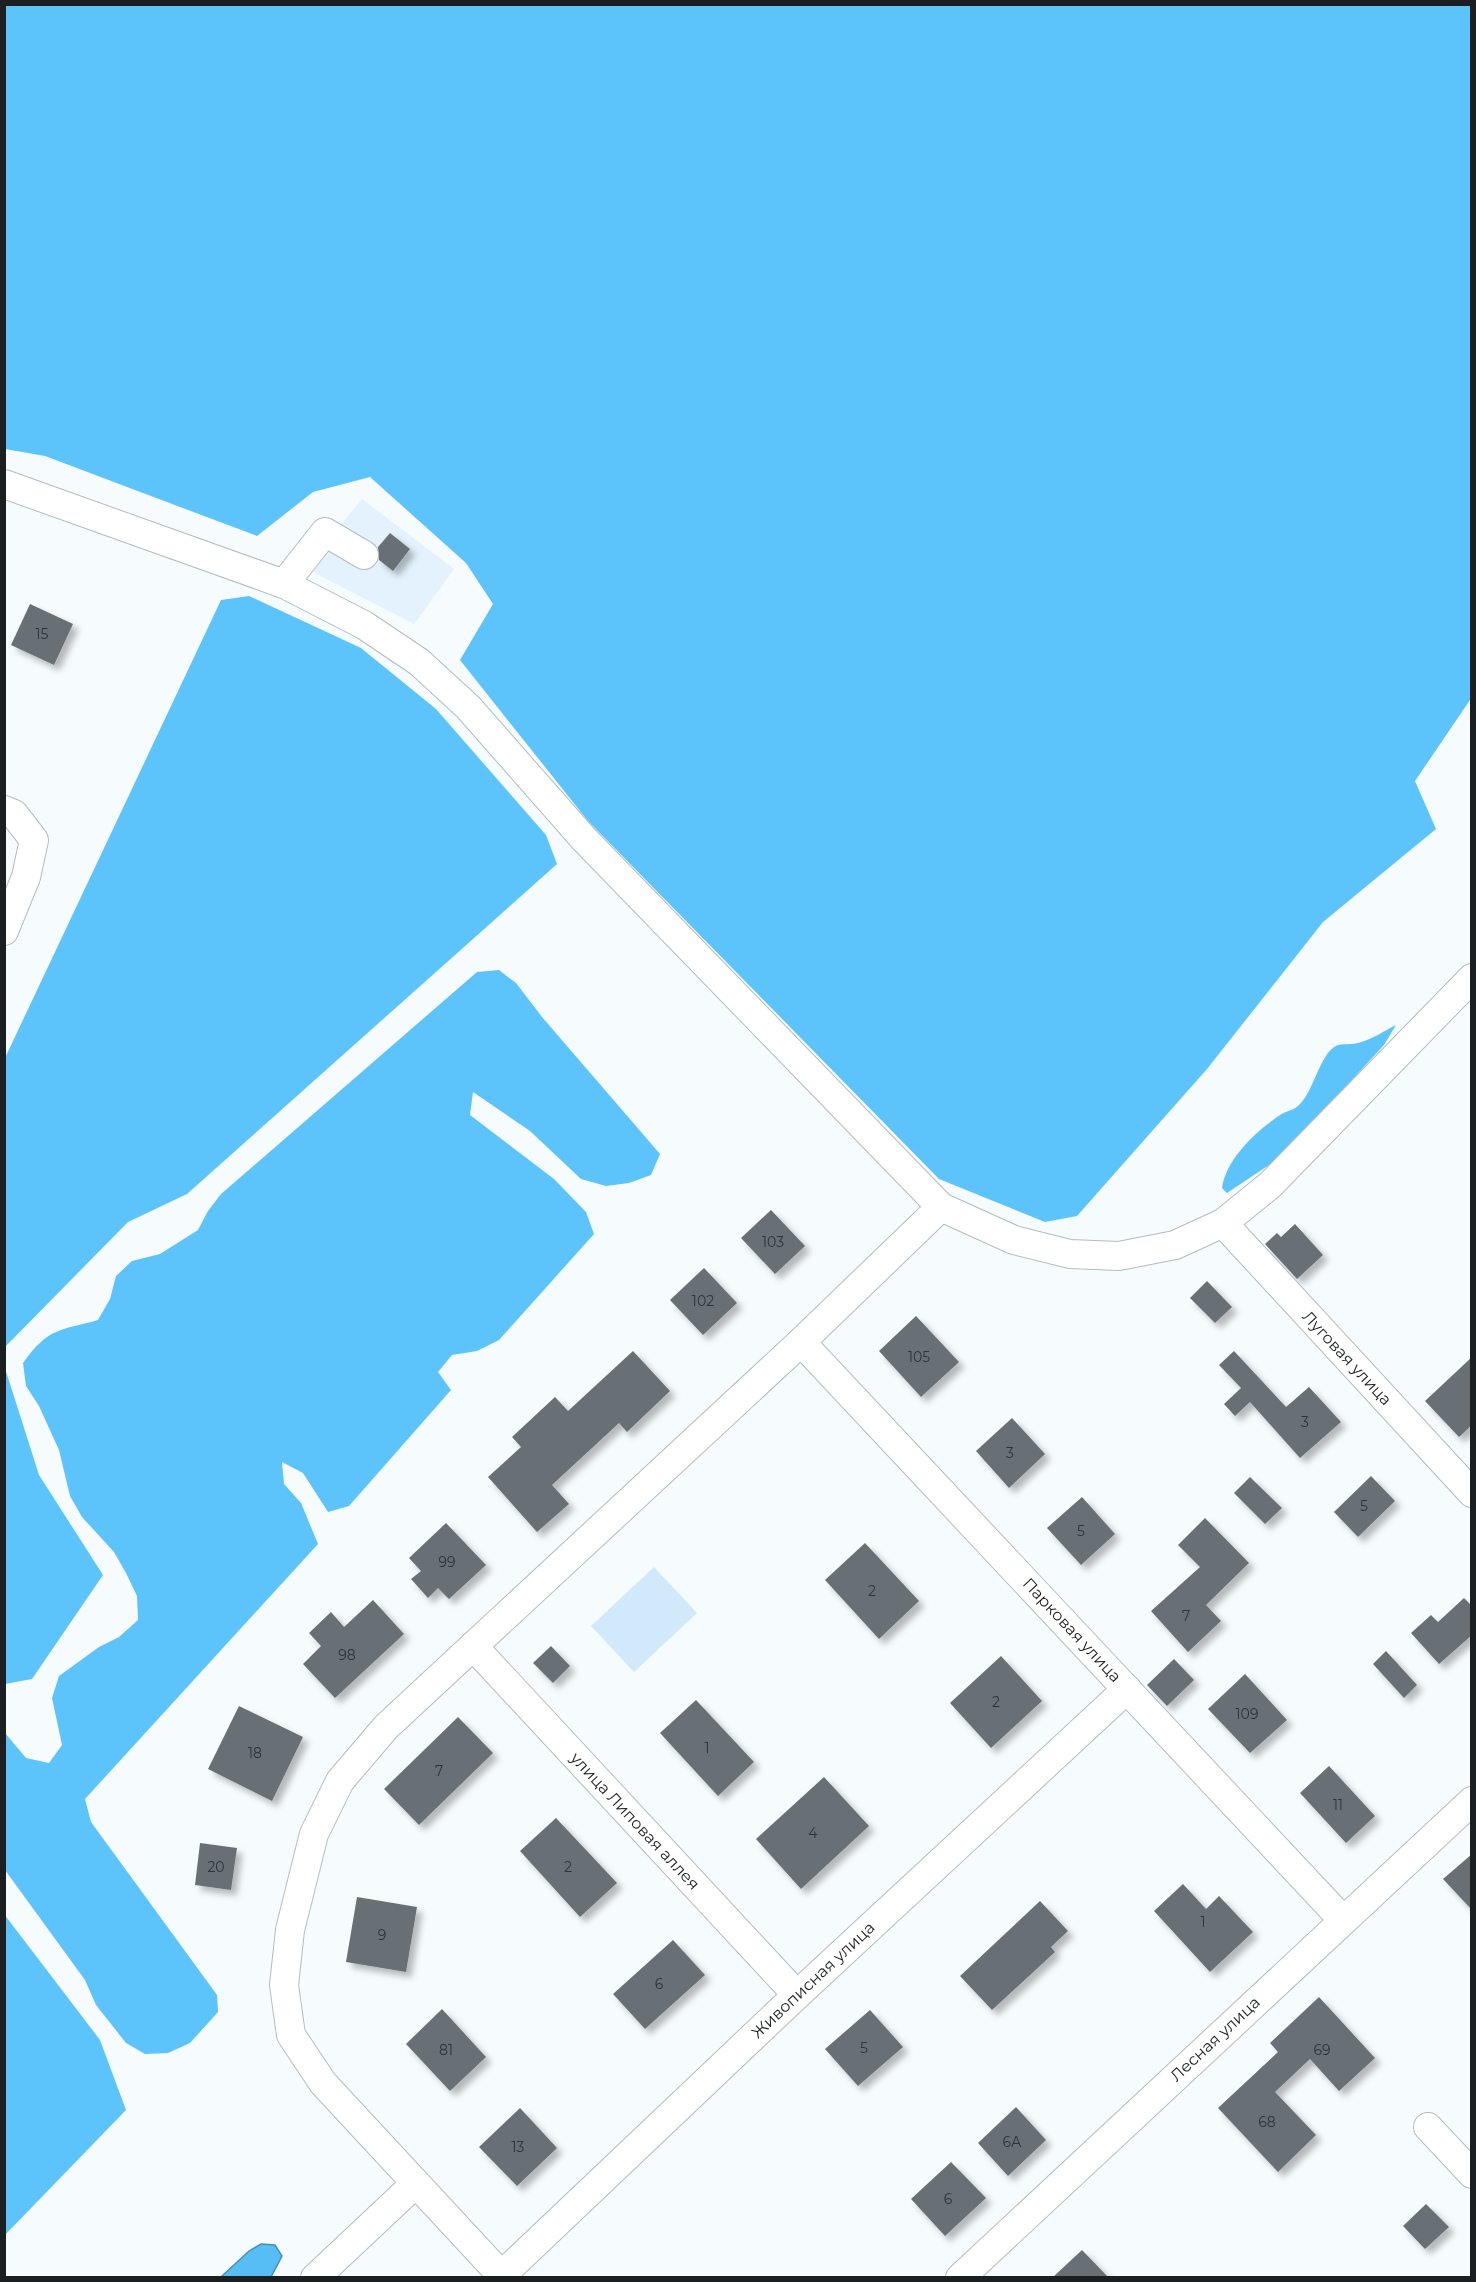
<svg xmlns="http://www.w3.org/2000/svg" width="1476" height="2282" font-family="Montserrat,sans-serif">
	<style>
		.built { fill: #e3f2fc }
		.green { fill: #d0eafb }
		.forest { fill: #5cc4fb }
		.water { fill: #56bef5; stroke: #458eb5; stroke-width: 1.5 }
		.building { fill: #697074; filter: url(#shadow) }
		.lines { fill: none; stroke-linecap: round; stroke-linejoin: round }
		.minor-casing { stroke: #b4bcc1; stroke-width: 30 }
		.minor { stroke: #fff; stroke-width: 28 }
		.labels { text-anchor: middle; dominant-baseline: central; stroke-width: 4.5; stroke-linejoin: round; paint-order: stroke }
		.number-label { font-size: 14px; fill: #2f3336 }
		.street-label { font-size: 16px; fill: #1c1f21; stroke: #fff }
	</style>
	<defs>
		<filter id="shadow"><feDropShadow dx="5.5" dy="5.5" stdDeviation="3" flood-color="#0004"/></filter>
	</defs>
	<rect width="100%" height="100%" fill="#f6fbfe"/>
	<polygon class="built" points="362,499 454,569 414,624 305,568"/>
	<polygon class="green" points="654,1567 697,1613 634,1672 591,1626"/>
	<g class="forest">
		<polygon points="4,5 1471,5 1472,697 1415,781 1436,829 1323,922 1207,1069 1077,1216 1045,1222 939,1179 588,821 460,660 493,604 466,563 370,477 313,492 257,536 45,456 5,449"/>
		<polygon points="249,596 361,648 436,709 546,835 557,864 187,1194 128,1222 5,1347 5,1058 221,600"/>
		<path d="M499 970 516 983 542 1017 660 1154 651 1175 629 1183 606 1186 581 1179 530 1131 473 1092 470 1115 554 1179 586 1212 594 1234 499 1340 477 1351 452 1355 438 1372 451 1390 349 1506 328 1512 303 1473 282 1462 284 1484 301 1503 318 1544 85 1799 91 1822 217 1995 218 2012 190 2043 168 2053 145 2054 126 2043 96 2005 85 1980 5 1870V1733L26 1758 49 1763 62 1745 52 1698 59 1676 99 1647 119 1637 138 1620 137 1596 126 1573 114 1552 82 1517 70 1496 59 1450 39 1406 26 1386 23 1363C49 1327 59 1331 98 1320L110 1299 116 1276 132 1261 160 1254 198 1230 208 1211 221 1194 477 972Z"/>
		<path d="M1396 1025 1384 1045 1281 1157 1227 1193 1222 1188C1226 1159 1256 1131 1280 1115 1287 1110 1294 1111 1300 1104 1314 1090 1320 1054 1336 1046 1342 1043 1352 1045 1358 1043 1371 1040 1384 1031 1396 1025Z"/>
		<polygon points="4,1365 39,1475 103,1575 32,1679 5,1684"/>
		<polygon points="4,1914 100,2040 126,2110 5,2235"/>
	</g>
	<polygon class="water" points="261,2244 275,2245 282,2256 271,2277 221,2277 249,2251"/>
	<g class="building">
		<polygon points="390,533 410,549 393,571 379,560 378,547"/>
		<polygon points="30,604 73,624 54,665 11,645"/>
		<polygon points="771,1210 805,1246 775,1274 741,1238"/>
		<polygon points="1295,1224 1323,1255 1297,1279 1265,1244 1277,1233 1281,1237"/>
		<polygon points="704,1268 737,1303 703,1335 670,1300"/>
		<polygon points="1207,1281 1232,1307 1215,1323 1190,1298"/>
		<polygon points="916,1316 959,1362 921,1397 879,1351"/>
		<polygon points="633,1351 670,1391 627,1432 619,1423 552,1485 569,1504 537,1532 488,1477 521,1447 512,1437 555,1397 568,1411"/>
		<polygon points="1234,1351 1286,1407 1309,1387 1341,1422 1300,1458 1250,1402 1235,1416 1224,1404 1241,1388 1219,1365"/>
		<polygon points="1472,1357 1472,1425 1459,1437 1425,1401"/>
		<polygon points="1012,1418 1045,1454 1009,1488 976,1451"/>
		<polygon points="1371,1476 1395,1501 1358,1537 1334,1512"/>
		<polygon points="1250,1477 1282,1508 1265,1524 1234,1493"/>
		<polygon points="1082,1497 1115,1534 1081,1565 1047,1528"/>
		<polygon points="1205,1518 1249,1563 1206,1605 1221,1621 1188,1652 1151,1611 1200,1567 1178,1545"/>
		<polygon points="446,1523 486,1565 449,1599 438,1588 428,1598 411,1579 421,1571 409,1558"/>
		<polygon points="865,1543 919,1601 879,1639 825,1580"/>
		<polygon points="1464,1598 1472,1606 1472,1635 1439,1664 1411,1633 1431,1615 1438,1622"/>
		<polygon points="373,1600 404,1634 335,1698 303,1664 321,1646 309,1633 331,1612 344,1627"/>
		<polygon points="551,1646 570,1666 553,1683 533,1663"/>
		<polygon points="1386,1651 1417,1685 1404,1698 1373,1664"/>
		<polygon points="1001,1656 1042,1701 991,1748 950,1703"/>
		<polygon points="1174,1659 1194,1680 1167,1706 1147,1685"/>
		<polygon points="1245,1674 1287,1720 1250,1753 1208,1709"/>
		<polygon points="696,1700 754,1762 718,1796 660,1733"/>
		<polygon points="239,1706 303,1737 272,1801 208,1769"/>
		<polygon points="458,1717 493,1753 419,1825 384,1789"/>
		<polygon points="1329,1766 1375,1816 1346,1843 1300,1793"/>
		<polygon points="824,1777 869,1826 801,1889 756,1839"/>
		<polygon points="556,1818 617,1883 580,1917 520,1851"/>
		<polygon points="200,1843 237,1848 231,1890 195,1885"/>
		<polygon points="1472,1854 1472,1910 1443,1879"/>
		<polygon points="1183,1884 1206,1909 1219,1896 1253,1932 1210,1972 1154,1911"/>
		<polygon points="357,1897 417,1907 406,1972 346,1962"/>
		<polygon points="1040,1901 1068,1931 1051,1947 1055,1952 992,2010 960,1976"/>
		<polygon points="673,1940 705,1975 645,2029 613,1994"/>
		<polygon points="1319,1997 1375,2058 1339,2091 1310,2059 1275,2092 1316,2135 1278,2172 1218,2108 1278,2052 1270,2043"/>
		<polygon points="442,2009 486,2057 450,2091 406,2044"/>
		<polygon points="870,2010 903,2047 858,2086 825,2049"/>
		<polygon points="1016,2107 1046,2140 1008,2176 978,2143"/>
		<polygon points="520,2108 557,2148 517,2186 479,2147"/>
		<polygon points="951,2162 986,2198 945,2236 911,2199"/>
		<polygon points="1426,2204 1449,2227 1425,2249 1403,2226"/>
		<polygon points="1082,2250 1108,2277 1053,2277"/>
	</g>
	<g class="lines">
		<g class="minor-casing">
			<g id="minor">
				<polyline points="4,484 284,584 364,625 419,662 468,707 584,839 941,1207 1014,1240 1070,1254 1119,1256 1175,1245 1223,1223 1270,1185 1472,978"/>
				<polyline points="284,584 325,532 364,555"/>
				<polyline points="4,810 14,814 34,840 26,877 4,931"/>
				<polyline points="1223,1223 1472,1493"/>
				<polyline points="801,1342 1342,1919"/>
				<polyline points="473,1646 797,1995"/>
				<polyline points="1428,2127 1472,2174"/>
				<polyline points="502,2275 797,1995 1127,1689"/>
				<polyline points="315,2278 415,2184"/>
				<polyline points="504,2278 323,2083 291,2035 284,1985 290,1930 314,1834 340,1781 386,1727 801,1342 941,1207"/>
				<polyline points="960,2278 1472,1801"/>
			</g>
		</g>
		<use href="#minor" class="minor"/>
	</g>
	<g class="labels">
		<g class="number-label">
			<text x="42" y="634">15</text>
			<text x="773" y="1242">103</text>
			<text x="703" y="1301">102</text>
			<text x="919" y="1357">105</text>
			<text x="1305" y="1422">3</text>
			<text x="1010" y="1453">3</text>
			<text x="1364" y="1506">5</text>
			<text x="1081" y="1531">5</text>
			<text x="447" y="1562">99</text>
			<text x="872" y="1591">2</text>
			<text x="1186" y="1616">7</text>
			<text x="347" y="1655">98</text>
			<text x="996" y="1702">2</text>
			<text x="1247" y="1714">109</text>
			<text x="707" y="1748">1</text>
			<text x="255" y="1753">18</text>
			<text x="439" y="1771">7</text>
			<text x="1338" y="1805">11</text>
			<text x="813" y="1833">4</text>
			<text x="216" y="1867">20</text>
			<text x="568" y="1867">2</text>
			<text x="1203" y="1922">1</text>
			<text x="382" y="1935">9</text>
			<text x="659" y="1984">6</text>
			<text x="864" y="2048">5</text>
			<text x="446" y="2050">81</text>
			<text x="1322" y="2050">69</text>
			<text x="1267" y="2122">68</text>
			<text x="1012" y="2142">6А</text>
			<text x="518" y="2147">13</text>
			<text x="948" y="2199">6</text>
		</g>
		<g class="street-label">
			<text transform="translate(1347 1358) rotate(47)">Луговая улица</text>
			<text transform="translate(1072 1630) rotate(47)">Парковая улица</text>
			<text transform="translate(635 1821) rotate(47)">улица Липовая аллея</text>
			<text transform="translate(813 1980) rotate(-43)">Живописная улица</text>
			<text transform="translate(1215 2039) rotate(-43)">Лесная улица</text>
		</g>
	</g>
	<rect width="1476" height="2282" fill="none" stroke="#1c1f21" stroke-width="12"/>
</svg>
